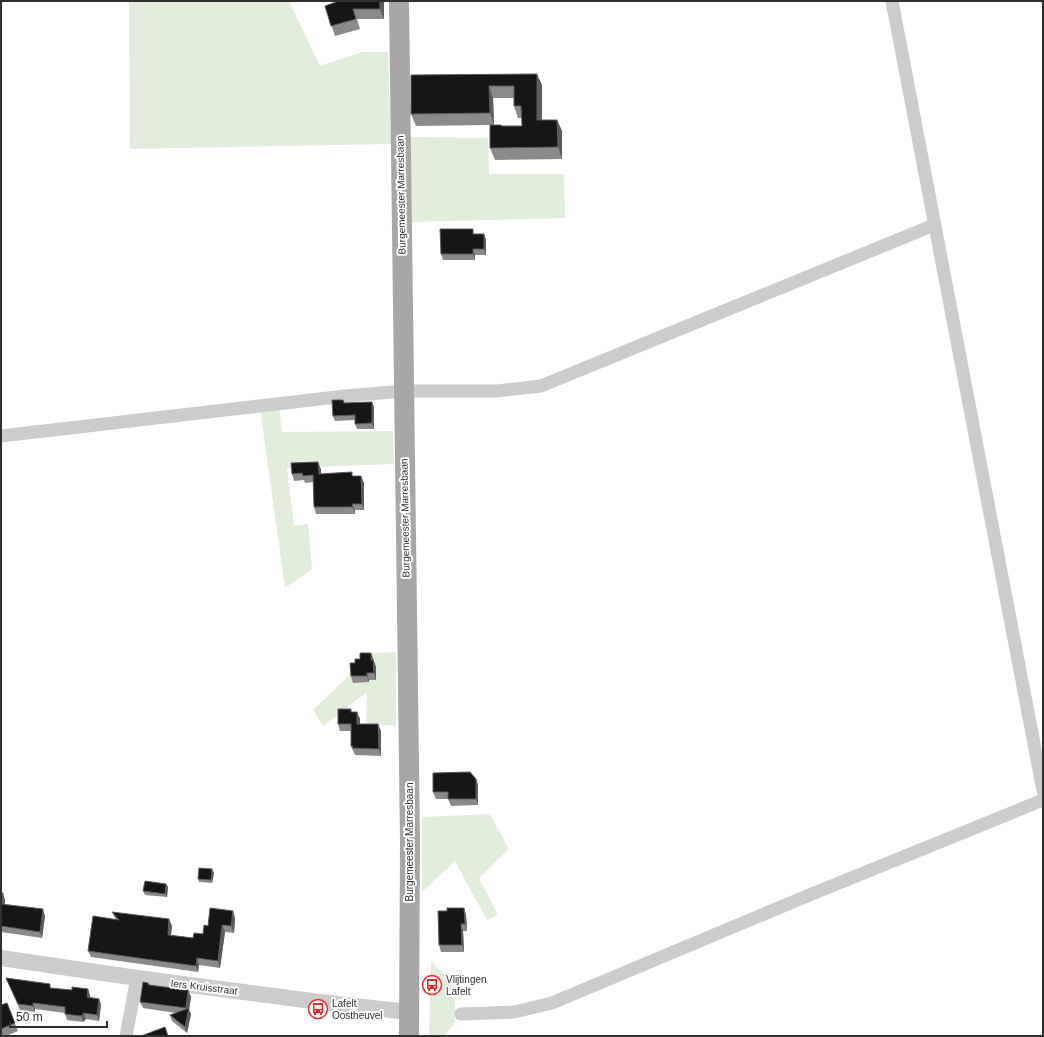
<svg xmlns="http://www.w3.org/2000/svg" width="1044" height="1037" font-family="Helvetica,sans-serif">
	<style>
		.green { fill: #e3eddb }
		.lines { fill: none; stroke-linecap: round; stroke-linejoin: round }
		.minor { stroke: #ccc; stroke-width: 13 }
		.tertiary { stroke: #ccc; stroke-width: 16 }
		.primary { stroke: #a7a7a7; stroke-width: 20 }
		.wall { fill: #8a8a8a; fill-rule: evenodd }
		.shaded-wall { fill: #5c5c5c }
		.building { fill: #161616; stroke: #5c5c5c }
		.labels { text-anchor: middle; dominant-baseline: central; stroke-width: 4; stroke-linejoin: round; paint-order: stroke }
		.street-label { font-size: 10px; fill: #2f2f2f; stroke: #fff }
		.poi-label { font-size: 10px; fill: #2f2f2f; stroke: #fff; text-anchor: start }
	</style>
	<rect width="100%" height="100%" fill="#fff"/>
	<g class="green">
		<polygon points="129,1 301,1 290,3 320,66 363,52 388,52 391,144 130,149"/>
		<polygon points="410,137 488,138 489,174 564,174 565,218 412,222"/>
		<polygon points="279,406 282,432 393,431 394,464 287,468 294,526 308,524 312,569 285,588 260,408"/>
		<polygon points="396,652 396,726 366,723 367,692 323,726 313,710 373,653"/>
		<polygon points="490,814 509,849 479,878 498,915 487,920 455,861 422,892 422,817"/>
		<polygon points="431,961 454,985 455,991 455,1022 444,1036 429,1036"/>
	</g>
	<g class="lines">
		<g class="minor">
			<polyline points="892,1 1043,791"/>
			<polyline points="1,436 345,396 404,391 497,391 541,386 934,225"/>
			<polyline points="461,1014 514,1012 552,1003 807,896 1043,800"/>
			<polyline points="126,1036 137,978"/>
		</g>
		<polyline class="tertiary" points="1,958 137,978 320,1002 408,1012"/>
		<polyline class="primary" points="399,1 410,840 409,1036"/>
	</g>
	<g class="wall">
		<polygon points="384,1 384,19 357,19 360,29 335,36 325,6"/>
		<path d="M411 75 542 85V120H557L562 131V159L495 160 490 148V125L416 126 411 114ZM493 98H514V106L518 118H522V126H502L501 125H494Z"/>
		<polygon points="475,234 484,234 486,240 486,255 475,255 475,260 443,260 441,254"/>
		<polygon points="343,400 345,403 372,402 374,407 374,429 357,429 355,424 355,420 335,421 333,416"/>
		<polygon points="321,469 321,474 353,476 364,483 364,510 355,510 355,514 316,514 314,507 314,482 305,483 304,480 294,481 292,474"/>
		<polygon points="371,653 376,667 376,680 369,680 369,682 353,683 351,676 355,663 360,659"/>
		<polygon points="352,712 357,712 360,719 360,724 381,731 381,756 355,755 351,746 351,731 340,731 338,724"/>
		<polygon points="476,779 478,785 478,805 451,806 448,799 436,799 433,792"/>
		<polygon points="212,869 214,873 212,883 199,882 198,879"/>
		<polygon points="166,884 168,887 167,897 145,895 143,891"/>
		<polygon points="1,893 5,900 5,905 45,916 42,938 1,932"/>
		<polygon points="464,908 466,915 467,931 463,931 464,952 441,952 439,945 447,911"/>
		<polygon points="112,912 172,926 171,935 193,938 203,934 208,926 235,918 234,933 225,932 220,968 199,965 198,972 91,957 88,951 116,920"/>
		<polygon points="6,978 52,988 90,995 90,998 99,999 101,1005 99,1021 86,1019 83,1022 67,1020 65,1013 35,1009 35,1012 20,1010"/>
		<polygon points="149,985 188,990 191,997 189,1010 191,1014 187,1033 172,1021 170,1015 176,1013 143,1008 140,1002"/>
		<polygon points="7,1003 18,1031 6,1036 1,1036 1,1005"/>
	</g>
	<g class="shaded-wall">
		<polygon points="380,1 384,1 384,19 380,9"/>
		<polygon points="537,74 542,85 542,132 537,120"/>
		<polygon points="489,86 493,98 494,125 490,113"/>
		<polygon points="557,120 562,131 562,159 558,147"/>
		<polygon points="484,234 486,240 486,255 484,249"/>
		<polygon points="473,249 475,255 475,260 473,254"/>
		<polygon points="372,402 374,407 374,429 372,423"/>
		<polygon points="318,462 321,469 321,481 319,474"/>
		<polygon points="361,476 364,483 364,510 362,504"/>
		<polygon points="352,504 355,510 355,514 353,507"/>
		<polygon points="371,653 376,667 376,680 374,673 371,660"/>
		<polygon points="367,673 369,680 369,682 367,676"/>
		<polygon points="357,712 360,719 360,731 357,724"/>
		<polygon points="378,724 381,731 381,756 379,749"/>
		<polygon points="476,779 478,785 478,805 476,799"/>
		<polygon points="212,869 214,873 212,883 211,880"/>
		<polygon points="166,884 168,887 167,897 165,894"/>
		<polygon points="3,893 5,900 4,911 1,904"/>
		<polygon points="464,908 466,915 467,931 465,924"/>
		<polygon points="43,909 45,916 42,938 40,932"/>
		<polygon points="233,911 235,918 234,933 231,926"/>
		<polygon points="169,919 172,926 170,941 168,935"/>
		<polygon points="461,924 463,931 464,952 462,945"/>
		<polygon points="222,925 225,932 220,968 218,961"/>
		<polygon points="197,958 199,965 198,972 196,966"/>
		<polygon points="88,989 90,995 89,1004 87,997"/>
		<polygon points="188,990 191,997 189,1010 191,1014 187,1033 185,1027 188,1012 186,1008"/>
		<polygon points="99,999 101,1005 99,1021 97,1015"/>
		<polygon points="33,1003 35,1009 35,1012 33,1006"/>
		<polygon points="84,1013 86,1019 83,1022 81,1016"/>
	</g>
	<g class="building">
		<polygon points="336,1 380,1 380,9 353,9 356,19 331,26 325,6 336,2"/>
		<polygon points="537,74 537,120 557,120 558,147 490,148 490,125 501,125 501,126 522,126 521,106 514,106 514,86 489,86 490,113 411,114 411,75"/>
		<polygon points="440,229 473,229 473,234 484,234 484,249 473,249 473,254 441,254"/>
		<polygon points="332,400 343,400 344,403 372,402 372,423 355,424 355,415 333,416"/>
		<polygon points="318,462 319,474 352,472 352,476 361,476 362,504 352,504 353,507 314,507 313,475 303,476 302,473 292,474 291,463"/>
		<polygon points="360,653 371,653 371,660 373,660 374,673 367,673 367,676 351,676 350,663 355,663 355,659 360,659"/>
		<polygon points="338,709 351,709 351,712 357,712 357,724 378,724 379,749 352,748 353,746 351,746 351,724 338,724"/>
		<polygon points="470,772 476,779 476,799 448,799 448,792 433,792 433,773"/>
		<polygon points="199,868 212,869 211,880 198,879"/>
		<polygon points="145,881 166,884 165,894 143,891"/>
		<polygon points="1,893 3,893 1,904 43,909 40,932 1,926"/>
		<polygon points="210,908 233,911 231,926 222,925 218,961 197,958 196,966 88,951 93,916 119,920 112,912 169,919 168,935 193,938 194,933 203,934 204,925 208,926"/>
		<polygon points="447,908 464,908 465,924 461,924 462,945 439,945 438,911 447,911"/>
		<polygon points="6,978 50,984 50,988 72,990 72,987 88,989 87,997 99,999 97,1015 84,1013 81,1016 65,1014 65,1007 33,1003 33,1006 18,1004"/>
		<polygon points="143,982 148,983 149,985 188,990 186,1008 140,1002"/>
		<polygon points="7,1003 15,1023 1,1029 1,1005"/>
		<polygon points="189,1008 185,1027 170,1015"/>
		<polygon points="165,1027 168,1036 141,1036"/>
	</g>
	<defs>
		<g id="bus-ring" transform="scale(1)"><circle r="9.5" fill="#fff" stroke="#f32524" stroke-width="1.5"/><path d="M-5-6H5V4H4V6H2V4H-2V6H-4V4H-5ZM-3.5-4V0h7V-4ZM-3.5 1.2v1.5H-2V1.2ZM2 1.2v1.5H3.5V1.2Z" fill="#f32524"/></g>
	</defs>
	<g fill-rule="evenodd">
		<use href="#bus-ring" x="432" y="985"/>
		<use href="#bus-ring" x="318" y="1009"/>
	</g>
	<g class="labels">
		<g class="street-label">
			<text transform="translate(401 195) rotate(-91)">Burgemeester Marresbaan</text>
			<text transform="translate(405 518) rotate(-91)">Burgemeester Marresbaan</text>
			<text transform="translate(409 842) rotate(-90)">Burgemeester Marresbaan</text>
			<text transform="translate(204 987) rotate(7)">Iers Kruisstraat</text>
		</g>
		<g class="poi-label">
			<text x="446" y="979">Vlijtingen<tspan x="446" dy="12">Lafelt</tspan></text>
			<text x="332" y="1003">Lafelt<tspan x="332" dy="12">Oostheuvel</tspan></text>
		</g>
	</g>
	<rect width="1044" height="1037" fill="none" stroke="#2f2f2f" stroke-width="4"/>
	<path d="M10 1021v6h97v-6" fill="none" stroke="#2f2f2f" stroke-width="2"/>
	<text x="16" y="1021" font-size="12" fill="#2f2f2f" stroke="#ffffff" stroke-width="3" paint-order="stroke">50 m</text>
</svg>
